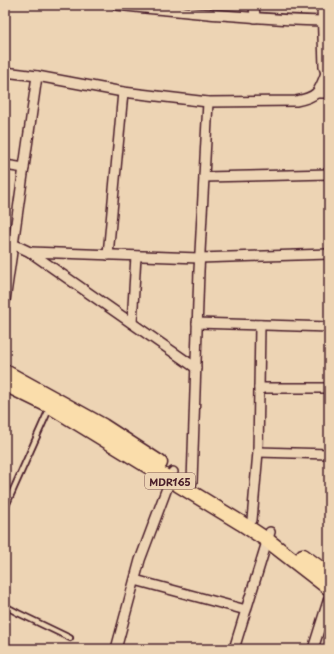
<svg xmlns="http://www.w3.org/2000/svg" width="334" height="654" font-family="'Playpen Sans',sans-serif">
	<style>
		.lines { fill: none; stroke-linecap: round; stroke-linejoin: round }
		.service-casing { stroke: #4a1f2b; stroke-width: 8 }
		.minor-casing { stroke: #4a1f2b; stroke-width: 12 }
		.primary-casing { stroke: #4a1f2b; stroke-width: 17 }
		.service { stroke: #edd4b4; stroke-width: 4.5 }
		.minor { stroke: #edd4b4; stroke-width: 9 }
		.primary { stroke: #faddab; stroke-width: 14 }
		.labels { text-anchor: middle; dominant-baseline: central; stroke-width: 3; stroke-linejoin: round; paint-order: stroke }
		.shield { fill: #edd4b4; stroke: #7b5554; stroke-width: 1 }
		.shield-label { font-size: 10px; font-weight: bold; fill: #4a1f2b }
	</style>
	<rect width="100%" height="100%" fill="#edd4b4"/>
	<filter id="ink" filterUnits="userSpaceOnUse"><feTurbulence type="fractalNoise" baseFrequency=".025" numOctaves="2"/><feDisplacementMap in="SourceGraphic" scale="8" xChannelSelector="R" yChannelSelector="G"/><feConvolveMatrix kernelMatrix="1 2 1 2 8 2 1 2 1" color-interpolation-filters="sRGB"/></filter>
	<g filter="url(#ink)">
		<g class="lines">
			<g class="service-casing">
				<g id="service">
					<polyline points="5,508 50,407"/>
					<polyline points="5,606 18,613 70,638"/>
				</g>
			</g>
			<g class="minor-casing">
				<g id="minor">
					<path d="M117 5C186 12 254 19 323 21"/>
					<polyline points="254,5 255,18"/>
					<polyline points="322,5 324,67 326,73 329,75"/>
					<path d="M5 72 37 76 123 92 208 102 296 101C318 97 319 92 326 73"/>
					<polyline points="318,93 329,93"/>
					<polyline points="5,165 24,168"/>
					<polyline points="204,177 329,174"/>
					<polyline points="5,243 13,244 30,252 196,368"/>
					<polyline points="30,252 199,258 329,254"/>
					<polyline points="108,255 123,92"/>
					<polyline points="5,301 37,76"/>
					<polyline points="132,323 136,256"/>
					<polyline points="197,323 329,327"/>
					<polyline points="259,388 329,388"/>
					<polyline points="258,452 329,454"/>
					<polyline points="192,482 199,271 208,102"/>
					<polyline points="252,520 258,452 260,325"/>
					<polyline points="135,580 246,610"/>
					<polyline points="116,649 140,560 173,472"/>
					<polyline points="234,649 270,532"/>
					<polyline points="313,649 329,598"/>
				</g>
			</g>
			<g class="primary-casing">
				<g id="primary">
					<polyline points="5,372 103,426 160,463"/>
					<polyline points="5,384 50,406 241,523 267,540 329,588"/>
					<polyline points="303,556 329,575"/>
				</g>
			</g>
			<use href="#service" class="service"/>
			<use href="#minor" class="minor"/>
			<use href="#primary" class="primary"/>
		</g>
	</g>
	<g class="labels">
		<rect class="shield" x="145" y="473" width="50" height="16" rx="3"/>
		<g class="shield-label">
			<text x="170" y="481">MDR165</text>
		</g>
	</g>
	<rect width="334" height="654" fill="none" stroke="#edd4b4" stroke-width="20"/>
	<rect x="10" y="10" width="314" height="634" fill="none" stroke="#4a1f2b" stroke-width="1.5" filter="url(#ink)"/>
</svg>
